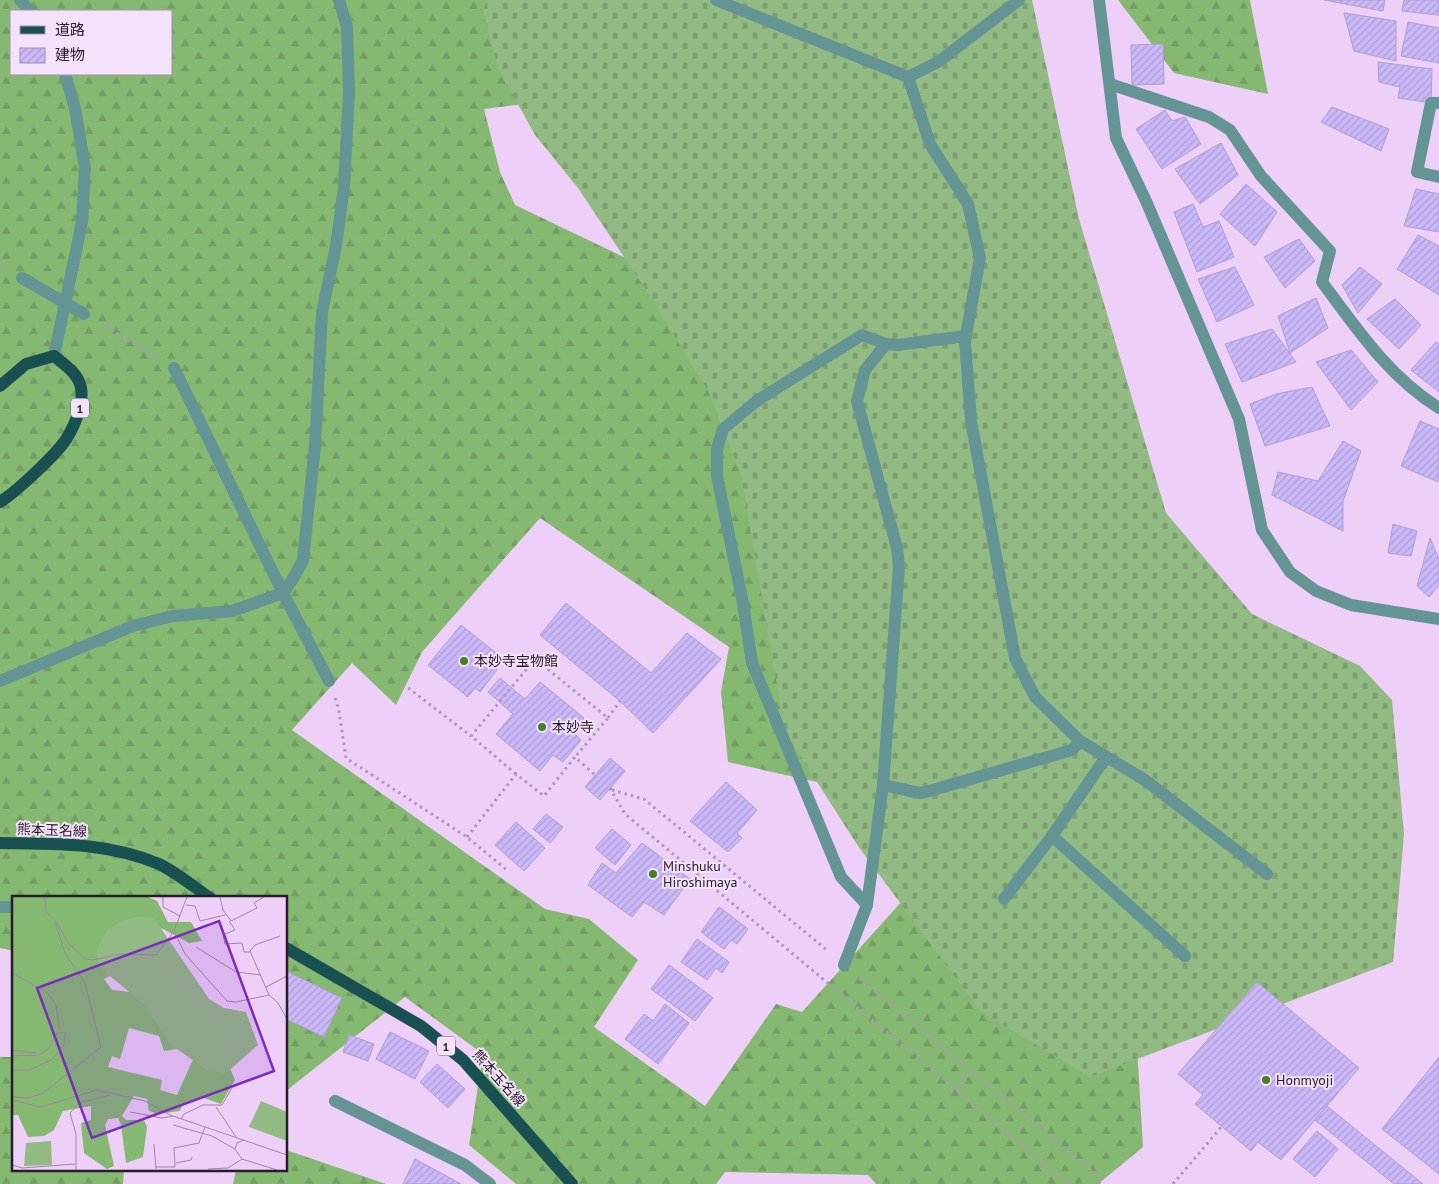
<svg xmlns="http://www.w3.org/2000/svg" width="1439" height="1184" font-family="'PT Sans','Noto Sans JP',sans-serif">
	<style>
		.forest { fill: url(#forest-firs); fill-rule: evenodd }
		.cemetery { fill: url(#cemetery-stones) }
		.building { fill: url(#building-hatch); stroke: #aca0cc }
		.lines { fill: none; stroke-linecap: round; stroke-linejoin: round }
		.path { stroke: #b097b8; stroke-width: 3; stroke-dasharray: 2.5 4; stroke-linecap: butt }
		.minor { stroke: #659495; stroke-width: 12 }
		.major { stroke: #195153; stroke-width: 12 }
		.poi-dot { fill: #418223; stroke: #f4e1fa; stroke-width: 2 }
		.labels { text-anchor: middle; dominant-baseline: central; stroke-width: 4; stroke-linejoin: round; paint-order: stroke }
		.shield { fill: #f4e1fa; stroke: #645769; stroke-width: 1 }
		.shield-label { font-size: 12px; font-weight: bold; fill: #271c2b }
		.poi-label { font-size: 14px; fill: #271c2b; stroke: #f4e1fa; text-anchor: start }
		.street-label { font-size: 14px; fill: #271c2b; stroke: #f4e1fa }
		.inset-road { fill: none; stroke: #9e87a6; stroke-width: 1 }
		.view { fill: #7b2cbf; fill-opacity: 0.15; stroke: #7b2cbf; stroke-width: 2.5 }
		.inset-edge { fill: none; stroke: #271c2b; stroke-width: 2.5 }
	</style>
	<defs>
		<pattern id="forest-firs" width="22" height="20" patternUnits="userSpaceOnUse" patternTransform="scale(1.25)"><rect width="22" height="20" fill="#85b972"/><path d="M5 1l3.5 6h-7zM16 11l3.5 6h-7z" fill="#739e63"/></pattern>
		<pattern id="cemetery-stones" width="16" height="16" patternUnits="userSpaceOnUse" patternTransform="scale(1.25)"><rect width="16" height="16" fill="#92ba83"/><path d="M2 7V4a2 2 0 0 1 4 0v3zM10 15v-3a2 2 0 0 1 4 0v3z" fill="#7e9f71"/></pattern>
		<pattern id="building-hatch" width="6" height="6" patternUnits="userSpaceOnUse" patternTransform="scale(1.25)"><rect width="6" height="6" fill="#cab8f8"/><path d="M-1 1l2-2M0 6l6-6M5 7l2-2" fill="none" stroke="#ae9ed5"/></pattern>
	</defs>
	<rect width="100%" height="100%" fill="#eecff8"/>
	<g class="forest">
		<path d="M0 0H579L595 95 484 109 500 172 515 205 697 292 795 575 817 782 728 762 721 692 729 647 540 518 422 652 396 705 352 663 292 730 545 909 589 919 638 960 594 1027 705 1106 776 1004 802 1012 988 806 1134 995 1143 1147 1098 1184H876L868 1175 725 1172 716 1184H516L469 1145 483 1054 405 997 286 1091V898H14V951L0 948ZM11 11H171V74H11Z"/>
		<polygon points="1118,0 1250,0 1268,94 1174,73"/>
		<polygon points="0,1057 14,1057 14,1170 124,1170 123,1184 0,1184"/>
		<polygon points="286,1150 386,1184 233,1184 236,1170 286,1170"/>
	</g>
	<polygon class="cemetery" points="486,0 1032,0 1079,219 1166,513 1252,614 1360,666 1392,700 1404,834 1393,962 1090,1077 981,1012 858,846 785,732 741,475 709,393 654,302 578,188 535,135 499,70 483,13"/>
	<g class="building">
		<polygon points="1324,0 1385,0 1383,11"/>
		<polygon points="1404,0 1439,0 1438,15 1402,11"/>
		<polygon points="1344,13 1396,21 1396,61 1354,51"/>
		<polygon points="1408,22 1439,28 1439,63 1401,56"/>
		<polygon points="1163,44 1164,84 1132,85 1131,45"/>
		<polygon points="1378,62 1432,69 1431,103 1398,98 1400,87 1379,82"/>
		<polygon points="1332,107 1389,129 1381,151 1321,122"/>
		<polygon points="1165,110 1172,121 1185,117 1201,144 1162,169 1136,129"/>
		<polygon points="1221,143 1238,175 1200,204 1175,169"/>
		<polygon points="1246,184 1277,212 1255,246 1220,214"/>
		<polygon points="1416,189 1439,194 1439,232 1404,226"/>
		<polygon points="1193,204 1203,227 1219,221 1234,257 1197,272 1174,212"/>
		<polygon points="1418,235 1439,246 1439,295 1397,269"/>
		<polygon points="1299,239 1315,261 1285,288 1264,257"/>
		<polygon points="1235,267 1254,305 1217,322 1198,279"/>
		<polygon points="1360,267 1382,284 1358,313 1342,285"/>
		<polygon points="1316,298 1328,328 1290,353 1278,316"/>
		<polygon points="1395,299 1421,325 1399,349 1367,319"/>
		<polygon points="1272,329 1296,362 1242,382 1225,344"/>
		<polygon points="1436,342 1439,344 1439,392 1411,370"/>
		<polygon points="1351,350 1378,382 1351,410 1316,362"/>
		<polygon points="1312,387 1330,426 1265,446 1250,404 1276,394"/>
		<polygon points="1420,421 1439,429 1438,482 1401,466"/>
		<polygon points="1343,441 1361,451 1343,501 1343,531 1272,495 1278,472 1318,481"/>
		<polygon points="1393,524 1417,531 1411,556 1388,553"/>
		<polygon points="1430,538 1439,559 1439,585 1429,597 1417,586"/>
		<polygon points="566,603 651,673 687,633 721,659 653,733 620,701 540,635"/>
		<polygon points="461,625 500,656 493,666 497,670 480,692 475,688 468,697 428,665"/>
		<polygon points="500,678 525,699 540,682 584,718 573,732 581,740 563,762 553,755 540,771 496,734 513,714 488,692"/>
		<polygon points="610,758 625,771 600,800 585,787"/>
		<polygon points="726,782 757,810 737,833 742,838 728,852 690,821"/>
		<polygon points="546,814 563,827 550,843 533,829"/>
		<polygon points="516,822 545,848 524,871 495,845"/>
		<polygon points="612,829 631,845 615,865 595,848"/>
		<polygon points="642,843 690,879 664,915 644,902 632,917 588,885 602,863 616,873"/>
		<polygon points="719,907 748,929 737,944 731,940 724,949 701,932"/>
		<polygon points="697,939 729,962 722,973 716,968 707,980 681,962"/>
		<polygon points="669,965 713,998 695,1021 651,989"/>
		<polygon points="288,972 342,998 324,1037 286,1019 286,975"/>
		<polygon points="1257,982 1359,1068 1281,1160 1258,1142 1251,1151 1195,1104 1203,1095 1178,1074"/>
		<polygon points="665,1004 689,1023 658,1064 625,1039 644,1014 653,1021"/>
		<polygon points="390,1032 429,1051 415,1079 376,1059"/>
		<polygon points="349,1035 374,1044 368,1061 343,1052"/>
		<polygon points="1439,1057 1439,1174 1382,1129"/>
		<polygon points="437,1064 465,1089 448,1108 420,1082"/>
		<polygon points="1327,1106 1423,1184 1394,1184 1315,1120"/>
		<polygon points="1317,1131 1338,1149 1315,1177 1293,1159"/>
		<polygon points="415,1159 461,1184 403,1184"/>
	</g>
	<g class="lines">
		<g class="path">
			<polyline points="0,265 6,269"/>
			<polyline points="100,323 159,359"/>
			<polyline points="403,684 471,736"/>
			<polyline points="335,698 339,711 346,758 467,837 508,871"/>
			<polyline points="608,718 620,701"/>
			<polyline points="516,774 471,736 535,659 608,718 575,757"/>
			<polyline points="610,788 625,814 1069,1184"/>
			<polyline points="612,790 644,799 828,951"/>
			<polyline points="467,837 516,774 544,796 575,757 595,775"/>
			<polyline points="859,978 1102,1179 1098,1184"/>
			<polyline points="955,1089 970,1070"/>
			<polyline points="1173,1184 1222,1126"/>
		</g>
		<g class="minor">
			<polyline points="20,0 30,11"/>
			<polyline points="716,0 908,77 938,62 1019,0"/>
			<polyline points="1099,0 1116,138 1146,201 1239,419 1262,530 1290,572 1316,591 1351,605 1439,619"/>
			<polyline points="908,77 930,144 968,204 980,258 965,341 971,421 1015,658 1035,697 1080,741 1145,780 1267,874"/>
			<path d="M1110 84 1209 117 1230 130 1261 176 1330 251 1322 282C1357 329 1389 377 1439 408"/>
			<polyline points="1439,103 1431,103 1417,172 1439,177"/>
			<polyline points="22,278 84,314"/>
			<polyline points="54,356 82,222 85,168 75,108 65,74"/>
			<polyline points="174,368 283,593 329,681"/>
			<polyline points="0,681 133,626 173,616 232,611 283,593 294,577 303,560 315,446 322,312 336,246 344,187 349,91 347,27 339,0"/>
			<path d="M883 785C896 787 909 792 922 793L1072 750 1080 741"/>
			<polyline points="1052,836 1185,956"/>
			<polyline points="1004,899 1052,836 1106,757"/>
			<polyline points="867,905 883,785 899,567 897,548 857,401 865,370 886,344 898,345 966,336"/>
			<polyline points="0,907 14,907"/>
			<polyline points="844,965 867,905 841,877 752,663 743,603 717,476 717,449 723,429 758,400 862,335 886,344"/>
			<polyline points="335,1101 465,1165 490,1184"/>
		</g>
		<g class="major">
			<path d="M0 386 26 364 54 356C64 364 79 374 81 388 84 405 75 424 67 438 57 454 16 492 0 502"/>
			<path d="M0 843C55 844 107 842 159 864 176 872 194 887 210 898"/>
			<polyline points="286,948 421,1026 463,1060 572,1184"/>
		</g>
	</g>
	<g class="poi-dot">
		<circle cx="464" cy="661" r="5"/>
		<circle cx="542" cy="727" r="5"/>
		<circle cx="653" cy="874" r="5"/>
		<circle cx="1266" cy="1080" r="5"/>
	</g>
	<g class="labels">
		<g class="shield">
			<rect x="71" y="398.5" width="18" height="19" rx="4"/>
			<rect x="437" y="1036.5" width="18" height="19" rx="4"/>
		</g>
		<g class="shield-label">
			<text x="80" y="408">1</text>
			<text x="446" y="1046">1</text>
		</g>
		<g class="poi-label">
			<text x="474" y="661">本妙寺宝物館</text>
			<text x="552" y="727">本妙寺</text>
			<text x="663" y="866">Minshuku<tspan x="663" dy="16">Hiroshimaya</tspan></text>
			<text x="1276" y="1080">Honmyoji</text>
		</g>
		<g class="street-label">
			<text transform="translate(52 830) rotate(2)">熊本玉名線</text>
			<text transform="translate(499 1078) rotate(48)">熊本玉名線</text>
		</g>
	</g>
	<g transform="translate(12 896)">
		<rect width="275" height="275" fill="#eecff8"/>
		<path d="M0 1H136L145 5 156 26H179L190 45 177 47 136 25 105 76 92 83 100 94 127 97 152 128 165 153 152 155 147 140 117 132 108 163 100 160 96 171 150 184 148 194 165 199 188 148 215 165 223 184 209 208 189 201 171 207 168 215 146 218 137 215 135 203 122 200 110 220 114 224H132L135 231 131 261 114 267 109 229 106 222 96 223 93 229 102 270 95 273 72 257 69 227 79 224V210L51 215 42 234 32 240 16 241 6 219H0Z" fill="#85b972"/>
		<path d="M128 20 142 22 197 103 212 112 234 116 246 149 213 178 196 175 158 148 133 109 87 71 85 53 95 34 110 25ZM249 205 275 216V245L237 231ZM39 245 40 269 12 270 14 247Z" fill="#92ba83"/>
		<path class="inset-road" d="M33 1 34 16 45 27 56 47 73 63 81 64 108 58 144 59 162 35 175 1M151 1V11L168 20M208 1 211 14 219 25 245 12 242 7 252 1M174 9 183 10 188 25 213 19M217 25 223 34 211 39 213 48 230 47 232 56H238M162 35 173 58 215 105 224 106 257 99M268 40 243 49 238 55 257 99 266 107 275 123M184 51 224 76 249 79M0 77 36 97 44 109 48 134M254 91 275 80M0 154 24 157M0 160 27 159 37 152 45 137H53L52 149 39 164 17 174H0M0 201 17 202 31 197 89 151 73 87 53 57 43 26M0 204 29 211 85 194 133 205 158 219 275 259M204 211 224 241M118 216 150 222 161 220M169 223 172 218 191 209H210L220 192M161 229 200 240 223 253M142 248 144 273M230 263 223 253 225 247 232 244M164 267 179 264 180 261M0 269 10 272 63 268M144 271H163L162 252 187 247 193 231M196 273 216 272 230 263 265 274M64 274V238L58 217 67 207 98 199"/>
		<path class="view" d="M207 25 262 175 80 242 25 92Z"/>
		<rect width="275" height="275" class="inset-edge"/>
	</g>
	<rect x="10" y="10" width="162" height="65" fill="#f4e1fa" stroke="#a292a7"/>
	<rect x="20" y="26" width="25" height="8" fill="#195153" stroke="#a292a7"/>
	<text x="55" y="35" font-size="15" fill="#271c2b">道路</text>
	<rect x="20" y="48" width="25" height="15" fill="url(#building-hatch)" stroke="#a292a7"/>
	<text x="55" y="60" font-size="15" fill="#271c2b">建物</text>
</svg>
